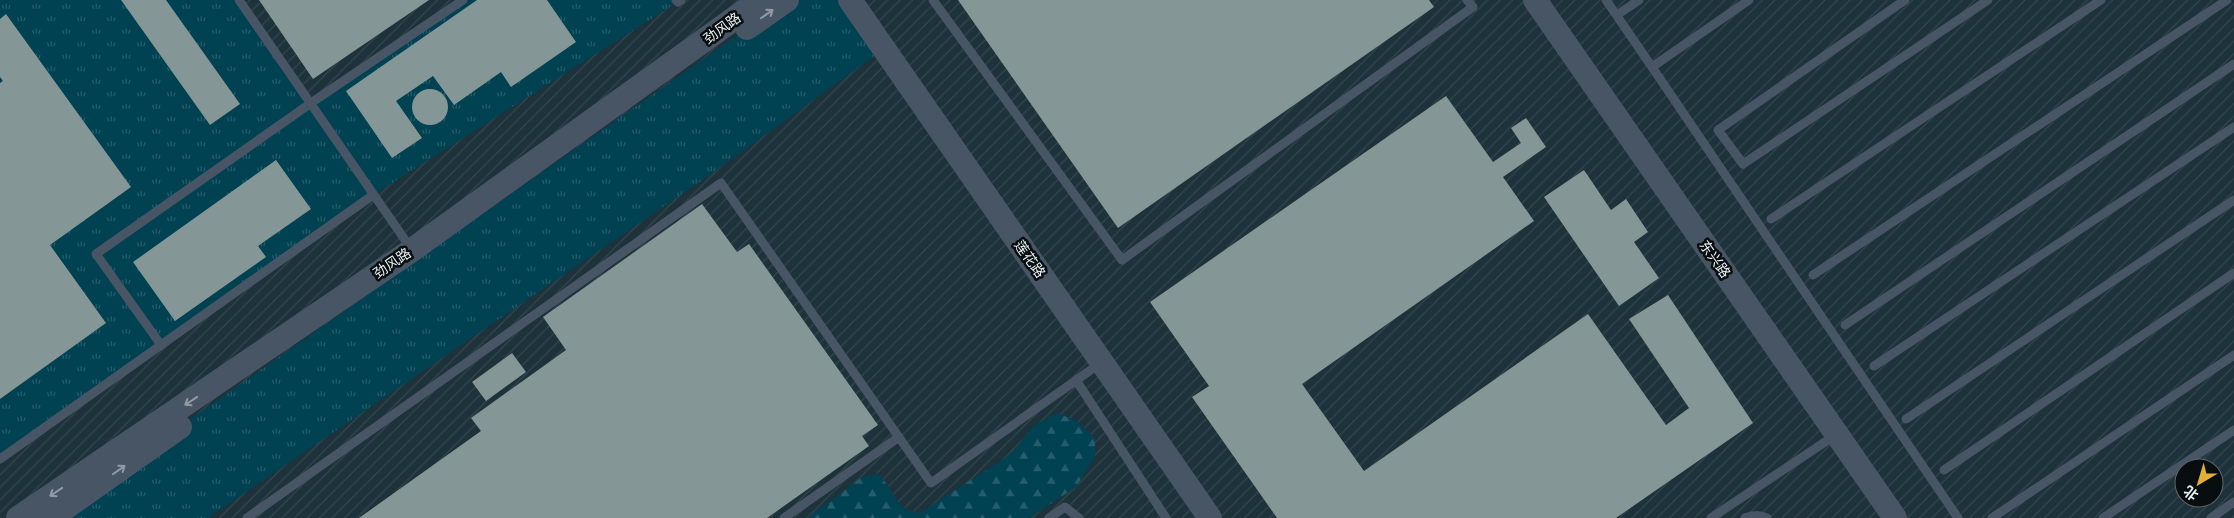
<svg xmlns="http://www.w3.org/2000/svg" width="2234" height="518" font-family="'Work Sans','Noto Sans SC',sans-serif">
	<style>
		.industrial { fill: url(#industrial-furrows); fill-rule: evenodd }
		.grass { fill: url(#grass-tufts) }
		.forest { fill: url(#forest-firs) }
		.building { fill: #849796 }
		.lines { fill: none; stroke-linecap: round; stroke-linejoin: round }
		.service { stroke: #475564; stroke-width: 9 }
		.tertiary { stroke: #475564; stroke-width: 24 }
		.oneway { stroke: #909ba5 }
		.labels { text-anchor: middle; dominant-baseline: central; stroke-width: 5; stroke-linejoin: round; paint-order: stroke }
		.street-label { font-size: 14px; fill: #e9f1f5; stroke: #080e10 }
	</style>
	<defs>
		<pattern id="industrial-furrows" width="10" height="10" patternUnits="userSpaceOnUse" patternTransform="scale(1.25)"><rect width="10" height="10" fill="#1d323a"/><path d="M-1 1l2-2M0 10L10 0M9 11l2-2" fill="none" stroke="#33464d"/></pattern>
		<pattern id="grass-tufts" width="24" height="20" patternUnits="userSpaceOnUse" patternTransform="scale(1.25)"><rect width="24" height="20" fill="#004152"/><path d="M3 7l-1-3M5 7V3M7 7l1-3M15 17l-1-3M17 17v-4M19 17l1-3" fill="none" stroke="#255d6c"/></pattern>
		<pattern id="forest-firs" width="22" height="20" patternUnits="userSpaceOnUse" patternTransform="scale(1.25)"><rect width="22" height="20" fill="#004152"/><path d="M5 1l3.5 6h-7zM16 11l3.5 6h-7z" fill="#255d6c"/></pattern>
	</defs>
	<rect width="100%" height="100%" fill="#19262b"/>
	<path class="industrial" d="M0 0H2234V518H0ZM2184 468H2214V498H2184Z"/>
	<g class="grass">
		<polygon points="0,0 239,0 311,103 463,0 681,0 373,195 0,459"/>
		<polygon points="787,0 850,0 884,49 714,172 208,518 50,518"/>
	</g>
	<path class="forest" d="M1057 413 1077 421 1095 438V457L1076 487 1029 518H807L861 478 877 473C894 488 895 511 920 513L1011 454 1033 426Z"/>
	<g class="building">
		<polygon points="121,0 166,0 240,104 210,125"/>
		<polygon points="259,0 429,0 313,79"/>
		<polygon points="477,0 547,0 576,42 511,87 501,72 454,105 433,76 396,101 422,138 392,158 346,91"/>
		<polygon points="958,0 1429,0 1434,7 1118,228"/>
		<polygon points="6,14 131,187 50,245 106,323 0,399 0,83 3,81 0,77 0,19"/>
		<circle cx="430" cy="107" r="18"/>
		<polygon points="1446,96 1493,162 1521,143 1511,128 1526,118 1546,147 1503,177 1534,221 1302,384 1364,471 1588,314 1666,425 1689,408 1629,319 1668,295 1753,423 1616,518 1277,518 1192,397 1209,386 1150,302"/>
		<polygon points="276,160 311,209 258,246 266,257 175,321 133,262"/>
		<polygon points="1584,170 1611,210 1626,199 1648,232 1634,242 1659,278 1619,306 1544,197"/>
		<polygon points="702,204 737,252 749,244 878,425 862,436 869,446 767,518 359,518 481,431 471,418 566,350 543,317"/>
		<polygon points="512,353 526,372 486,401 472,382"/>
	</g>
	<g class="lines">
		<g class="service">
			<polyline points="239,0 412,250"/>
			<polyline points="676,0 678,2 681,0"/>
			<polyline points="933,0 1122,260 1473,7 1467,0"/>
			<polyline points="1606,0 1652,67"/>
			<polyline points="1749,0 1652,67 1958,518"/>
			<polyline points="1905,0 1718,130 1743,164 1988,0"/>
			<polyline points="1617,15 1639,0"/>
			<polyline points="1771,219 2101,0"/>
			<polyline points="1813,275 2227,0"/>
			<polyline points="1845,325 2234,64"/>
			<polyline points="161,345 96,254 311,103 463,0"/>
			<polyline points="1874,366 2234,127"/>
			<polyline points="1076,380 1166,518"/>
			<polyline points="1906,419 2234,200"/>
			<polyline points="0,459 373,195"/>
			<polyline points="1944,470 2234,273"/>
			<polyline points="247,518 721,183 931,483 1102,362"/>
			<polyline points="784,518 899,437"/>
			<polyline points="1049,518 1065,507 1079,518"/>
			<polyline points="1711,518 1837,434"/>
			<path d="M1745 518C1752 515 1759 514 1767 518"/>
			<polyline points="1992,518 2234,355"/>
			<polyline points="2103,518 2234,430"/>
			<polyline points="2211,518 2234,502"/>
		</g>
		<g class="tertiary">
			<polyline points="850,0 1210,518"/>
			<polyline points="1535,0 1895,518"/>
			<polyline points="747,28 787,0"/>
			<polyline points="18,518 412,250 760,0"/>
			<polyline points="51,518 180,427"/>
		</g>
	</g>
	<defs><path id="oneway-shaft" d="M-6 0H5M1.5-3L5.5 0L1.5 3" fill="none" stroke-width="1.6" stroke-linecap="round" stroke-linejoin="round" transform="scale(1.25)"/></defs>
	<g class="oneway">
		<use href="#oneway-shaft" transform="translate(767 14) rotate(-35)"/>
		<use href="#oneway-shaft" transform="translate(191 401) rotate(146)"/>
		<use href="#oneway-shaft" transform="translate(119 470) rotate(-35)"/>
		<use href="#oneway-shaft" transform="translate(56 492) rotate(146)"/>
	</g>
	<g class="labels">
		<g class="street-label">
			<text transform="translate(722 28) rotate(-36)">劲风路</text>
			<text transform="translate(1030 259) rotate(55)">莲花路</text>
			<text transform="translate(1715 259) rotate(55)">东兴路</text>
			<text transform="translate(392 263) rotate(-34)">劲风路</text>
		</g>
	</g>
	<g transform="translate(2199 483) rotate(218)"><circle r="24" fill="#080e10" stroke="#62696c"/>
	<path d="M0-4L9 19L0 12L-9 19Z" fill="#e3ae34"/>
	<text y="-8" font-size="14" font-weight="bold" text-anchor="middle" fill="#e9f1f5">北</text>
	</g>
</svg>
